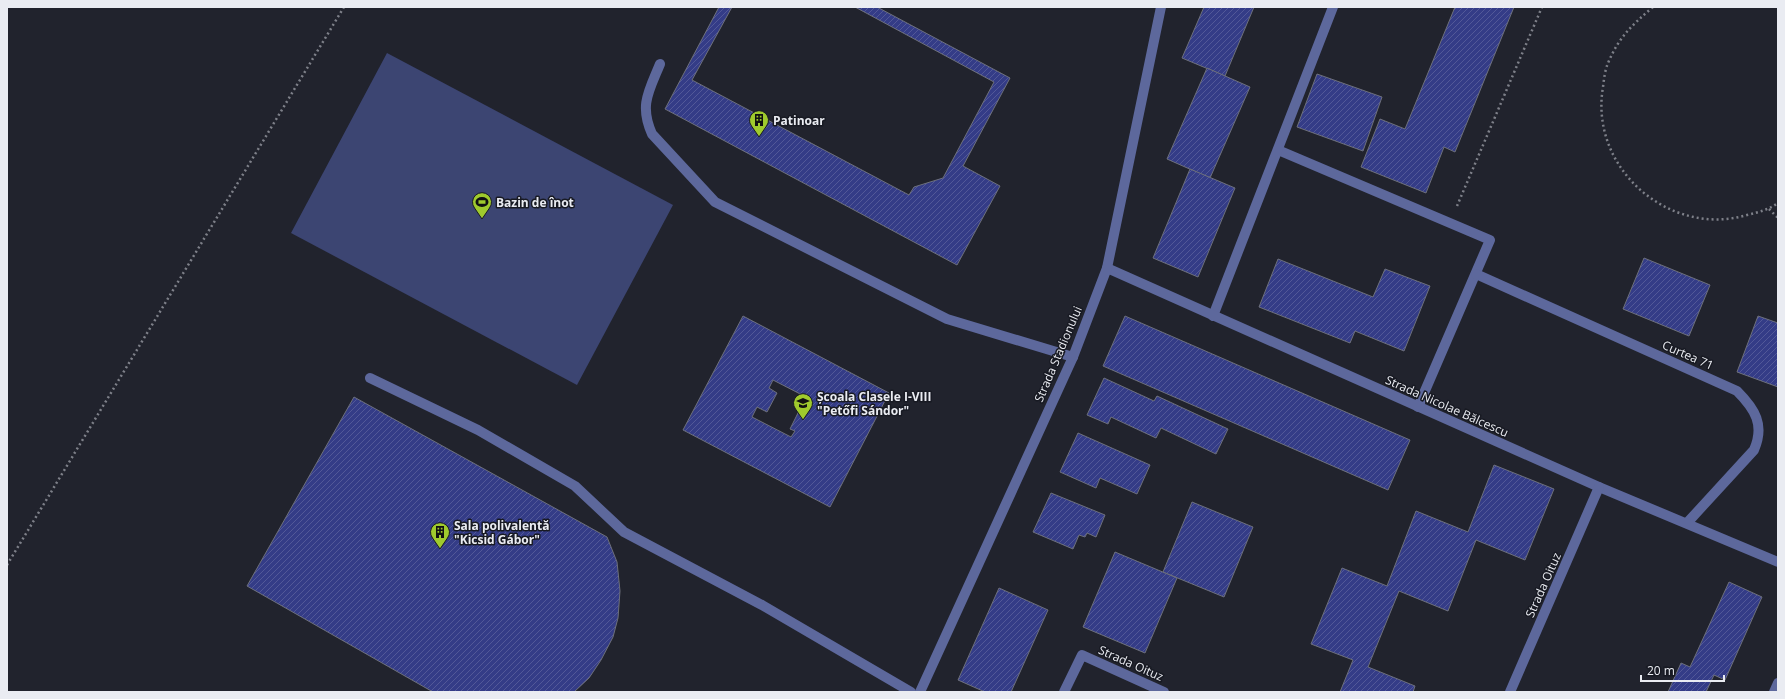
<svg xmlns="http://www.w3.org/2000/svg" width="1785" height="699" font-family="'Open Sans',sans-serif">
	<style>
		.green { fill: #3c4572 }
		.building { fill: url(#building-hatch); stroke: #6d707c; fill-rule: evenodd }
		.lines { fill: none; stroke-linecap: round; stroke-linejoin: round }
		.path { stroke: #7e8089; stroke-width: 2.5; stroke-dasharray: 2 3; stroke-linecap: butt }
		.service { stroke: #5d689c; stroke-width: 10 }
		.minor { stroke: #5d689c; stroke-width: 10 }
		.labels { text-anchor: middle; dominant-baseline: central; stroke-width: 3; stroke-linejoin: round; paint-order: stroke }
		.poi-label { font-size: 12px; font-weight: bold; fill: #eaecf2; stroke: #181a23; text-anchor: start }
		.street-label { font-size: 12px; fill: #eaecf2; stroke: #181a23 }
	</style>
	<defs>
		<pattern id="building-hatch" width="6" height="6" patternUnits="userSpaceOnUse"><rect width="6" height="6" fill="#343c87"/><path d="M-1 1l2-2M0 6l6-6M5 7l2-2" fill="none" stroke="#525898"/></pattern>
	</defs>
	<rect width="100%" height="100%" fill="#21232d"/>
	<polygon class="green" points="387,53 673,205 577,385 291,233"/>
	<g class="building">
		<polygon points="719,7 732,7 692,80 909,195 914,187 943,178 994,82 855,7 877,7 1010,78 963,166 1000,186 957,265 665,109"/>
		<polygon points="1204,7 1254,7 1225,76 1182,58"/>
		<polygon points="1455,7 1514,7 1455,152 1444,147 1426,193 1361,167 1380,119 1405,129"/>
		<polygon points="1207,68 1250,87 1210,178 1167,159"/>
		<polygon points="1317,74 1382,97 1363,151 1297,127"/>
		<polygon points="1190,169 1235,188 1198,277 1153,258"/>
		<polygon points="1644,258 1710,285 1689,336 1623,309"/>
		<polygon points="1278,259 1373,297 1385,269 1430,286 1404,351 1355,331 1350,343 1259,307"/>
		<path d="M743 316 889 393 830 507 683 430ZM773 380 810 399 807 405 803 403 790 429 795 431 791 437 752 417 757 407 767 412 777 393 769 388Z"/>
		<polygon points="1125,316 1410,440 1388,490 1103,366"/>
		<polygon points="1758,316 1778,323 1778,387 1737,372"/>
		<polygon points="1104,378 1154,401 1157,396 1228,429 1216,454 1161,428 1156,438 1111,417 1108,424 1087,415"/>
		<polygon points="354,397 607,537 617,562 620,591 618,618 613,637 601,660 589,678 574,692 433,692 247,586"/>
		<polygon points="1078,433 1150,465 1137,494 1100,478 1096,488 1060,472"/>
		<polygon points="1494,465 1554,489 1525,560 1476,540 1448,611 1399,591 1368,667 1415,686 1413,692 1340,692 1353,660 1311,644 1342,568 1387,586 1416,511 1468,532"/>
		<polygon points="1051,493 1105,515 1096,537 1087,533 1085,537 1079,535 1073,549 1033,532"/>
		<polygon points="1192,502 1253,527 1224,597 1163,572"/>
		<polygon points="1115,552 1177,578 1145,653 1083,627"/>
		<polygon points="1729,582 1762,597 1725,680 1714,675 1706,692 1668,692 1681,663 1690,667"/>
		<polygon points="999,588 1048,610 1011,692 985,692 958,680"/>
	</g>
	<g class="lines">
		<g class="path">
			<path d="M1653 7C1632 25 1619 37 1608 63 1605 70 1604 79 1603 87 1589 168 1669 238 1747 215 1759 212 1768 210 1778 203"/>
			<polyline points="1457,206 1542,7"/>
			<polyline points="1769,209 1778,218"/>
			<polyline points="7,565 344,7"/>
		</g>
		<g class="service">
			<path d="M660 64C649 91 639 105 652 134L715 202 947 319 1073 357"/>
			<polyline points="1278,150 1490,240 1418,407"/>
			<path d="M1476 274 1737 391C1755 409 1765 425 1754 450L1687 523"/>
			<polyline points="1213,316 1333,7"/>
			<polyline points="370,378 478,430 575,486 624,532 762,605 911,692"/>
		</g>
		<g class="minor">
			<polyline points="1107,268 1599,487 1778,562"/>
			<polyline points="920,692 1073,357 1107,268 1161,7"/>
			<polyline points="1064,692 1082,655 1164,692"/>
			<polyline points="1510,692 1599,487"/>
			<polyline points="1774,692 1778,683"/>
		</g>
	</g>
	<defs>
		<g id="building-pin" transform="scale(1)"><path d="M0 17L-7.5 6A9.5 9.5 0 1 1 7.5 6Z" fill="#9fca2d" stroke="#181a23"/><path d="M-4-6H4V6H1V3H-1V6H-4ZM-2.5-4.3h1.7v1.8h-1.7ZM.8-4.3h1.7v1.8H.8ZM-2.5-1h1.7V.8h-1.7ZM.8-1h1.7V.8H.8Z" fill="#111"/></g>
		<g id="stadium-pin" transform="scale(1)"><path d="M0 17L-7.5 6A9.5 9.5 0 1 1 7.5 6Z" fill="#9fca2d" stroke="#181a23"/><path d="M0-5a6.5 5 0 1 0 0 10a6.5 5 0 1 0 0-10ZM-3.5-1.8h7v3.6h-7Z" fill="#111"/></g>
		<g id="school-pin" transform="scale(1)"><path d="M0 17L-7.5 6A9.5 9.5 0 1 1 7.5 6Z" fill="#9fca2d" stroke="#181a23"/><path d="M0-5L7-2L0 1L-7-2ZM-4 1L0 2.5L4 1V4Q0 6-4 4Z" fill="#111"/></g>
	</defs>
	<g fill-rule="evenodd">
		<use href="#building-pin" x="759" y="120"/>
		<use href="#stadium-pin" x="482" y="202"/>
		<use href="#school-pin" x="803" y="403"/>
		<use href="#building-pin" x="440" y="532"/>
	</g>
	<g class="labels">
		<g class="poi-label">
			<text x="773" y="120">Patinoar</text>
			<text x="496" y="202">Bazin de înot</text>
			<text x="817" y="396">Școala Clasele I-VIII<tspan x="817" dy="14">"Petőfi Sándor"</tspan></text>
			<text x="454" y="525">Sala polivalentă<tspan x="454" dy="14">"Kicsid Gábor"</tspan></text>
		</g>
		<g class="street-label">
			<text transform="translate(1058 354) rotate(-67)">Strada Stadionului</text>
			<text transform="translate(1688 355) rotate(24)">Curtea 71</text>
			<text transform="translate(1447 406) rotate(24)">Strada Nicolae Bălcescu</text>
			<text transform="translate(1543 585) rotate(-66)">Strada Oituz</text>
			<text transform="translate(1131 663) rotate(24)">Strada Oituz</text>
		</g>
	</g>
	<rect width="1785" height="699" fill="none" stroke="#eaecf2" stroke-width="16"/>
	<path d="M1641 675v6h83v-6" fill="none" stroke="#eaecf2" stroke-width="2"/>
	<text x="1647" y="675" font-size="12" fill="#eaecf2" stroke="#181a23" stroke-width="3" paint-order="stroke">20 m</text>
</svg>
